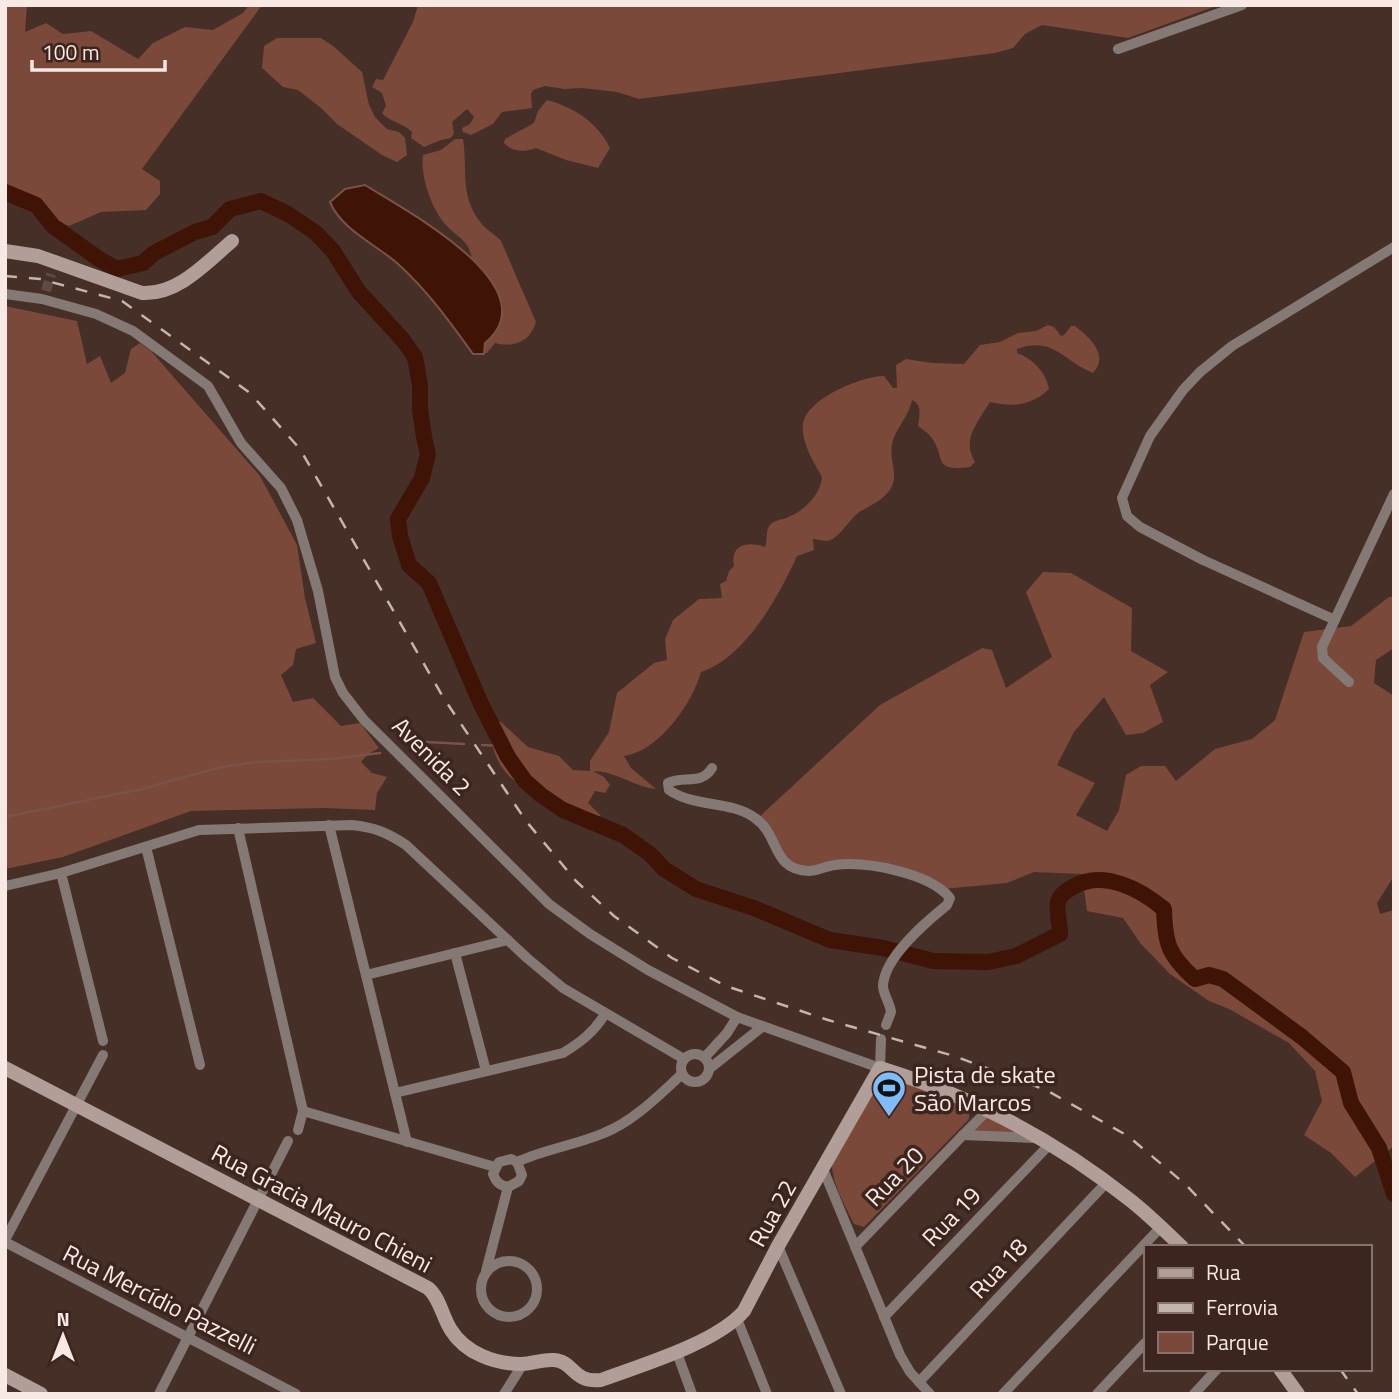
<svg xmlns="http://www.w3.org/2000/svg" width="1399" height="1399" font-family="'Titillium Web',sans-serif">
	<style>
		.green { fill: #7a4939 }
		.water { fill: #3f1305; stroke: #775348; stroke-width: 2 }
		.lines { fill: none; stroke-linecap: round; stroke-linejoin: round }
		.stream { stroke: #775348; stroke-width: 2.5 }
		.river { stroke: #3f1305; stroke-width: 16 }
		.street-tunnel { stroke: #604b44; stroke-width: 10; stroke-dasharray: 10 5; stroke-linecap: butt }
		.street { stroke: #857975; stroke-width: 10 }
		.secondary { stroke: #b19e98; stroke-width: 14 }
		.rail { stroke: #c6b4af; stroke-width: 2.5; stroke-dasharray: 12 12; stroke-linecap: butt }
		.labels { text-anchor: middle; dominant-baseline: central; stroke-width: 7; stroke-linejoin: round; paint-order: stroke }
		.street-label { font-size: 24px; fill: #f9e9e5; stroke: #3b251e }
		.poi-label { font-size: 24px; fill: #f9e9e5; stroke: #3b251e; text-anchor: start }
	</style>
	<rect width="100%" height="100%" fill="#452f27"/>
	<g class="green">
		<polygon points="5,5 27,5 25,32 46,23 63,34 91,31 138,59 153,43 185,27 213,30 243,13 249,5 262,5 142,169 160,181 160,194 146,210 101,212 69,226 5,199"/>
		<path d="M418 5H1219L1128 38 1042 25 1025 34 1013 48 995 53 639 99 617 92 582 88 564 89 545 86 533 90 531 94 532 108 502 112 493 124 471 135 463 132 462 128 470 124 474 117 467 109 452 122 454 133 451 138 441 140 424 147 411 138 412 132C403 123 388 121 382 113L386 106 382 93 372 87 376 79 383 80 413 22Z"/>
		<polygon points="277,38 321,38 333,46 362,72 369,105 375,117 387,129 399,132 405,138 407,155 397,162 382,155 337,124 321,108 298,90 283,87 262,68 264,46"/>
		<path d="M547 100C574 107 598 123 610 148L598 168 566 160 536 148C525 152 513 153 504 143L505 139 534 123 538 111Z"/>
		<path d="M455 139H463C468 171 459 195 481 223 486 230 495 234 501 241L536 322C530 342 514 348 495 343L487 353H483C480 328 479 265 467 245 462 238 452 232 447 226 432 211 420 176 423 155L441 150Z"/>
		<polygon points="5,306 77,321 87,364 100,356 111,383 125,373 131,349 140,343 151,351 260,476 297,545 305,598 316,643 296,649 293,665 281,675 293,702 313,698 341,726 360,723 379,748 368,754 361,762 372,773 387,777 377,793 375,810 324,808 191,811 63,857 5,869"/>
		<path d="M1048 325 1054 327 1061 336 1064 335 1071 326H1075C1089 337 1110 355 1093 373 1063 361 1054 336 1017 349V353C1033 359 1046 372 1049 389 1032 406 1012 407 990 402 978 422 961 439 975 462L970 467C931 472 947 458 931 437 928 433 922 429 918 426 919 416 923 405 912 400 909 417 894 430 892 445 889 461 899 473 891 488 884 500 871 505 861 511 852 516 843 532 834 538 828 543 820 540 813 539L814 550 797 556C779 596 745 658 701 672 692 704 659 751 624 756L631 768 656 789C634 787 616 771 593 771L604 777 610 785 605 793 595 791 588 803 601 816C584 818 563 816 548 806 541 801 535 794 528 788 523 785 518 783 514 780 498 769 490 745 490 727L495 722H501L528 747 559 756 573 770 590 771V761L609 732 617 693 654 663 667 660 665 639 673 620 699 599 722 598 720 584 726 581 729 571 734 566C730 544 748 541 765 547 768 539 765 531 770 525 775 520 780 520 786 518 804 511 820 496 822 477 814 463 801 442 803 425 805 399 862 376 884 376L893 388H897L896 365 906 359 932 363 964 364 980 345 1000 342 1018 333 1036 331Z"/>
		<polygon points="1043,572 1071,573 1132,608 1131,651 1168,672 1150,685 1163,722 1143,733 1126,735 1104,697 1074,732 1057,765 1095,783 1076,815 1107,831 1119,810 1126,775 1141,766 1165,766 1176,781 1215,749 1252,739 1275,720 1304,632 1351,626 1389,597 1394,597 1394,648 1376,660 1374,683 1394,696 1394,876 1377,903 1380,914 1394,910 1394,1146 1355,1177 1331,1153 1304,1135 1322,1101 1315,1071 1289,1043 1229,1009 1209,1001 1170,974 1141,944 1123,918 1087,911 1082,874 1034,872 1007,883 943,889 920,877 835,865 810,871 789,867 757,819 880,705 982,648 992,650 1006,688 1052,657 1026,592"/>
		<path d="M892 1079 901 1080 969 1107V1119L864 1227 854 1224C845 1205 831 1183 832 1161L876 1086Z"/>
		<polygon points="987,1115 1025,1135 972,1132"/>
	</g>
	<path class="water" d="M365 185C403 209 552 287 485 343L484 354H473C450 322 427 290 397 263 375 244 341 229 330 202L345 189Z"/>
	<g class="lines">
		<g class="stream">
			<polyline points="482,745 503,746"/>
			<polyline points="410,746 427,742 464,744"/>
			<polyline points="5,817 142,789 217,768 255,762 332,759 380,753"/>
		</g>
		<path class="river" d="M5 192 36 205 53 226 99 259 117 269 143 263 154 253 195 232 212 227 230 209 261 201 288 214 316 233 333 251 359 292 403 340 415 357 420 385V409L424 437 428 454 422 478 398 519 400 536 409 565 429 583 481 704 508 757 525 781 541 795 563 810 623 835 650 854 664 869 696 889 754 908 830 940 883 948 933 961 988 962 1016 956 1060 934C1060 926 1056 908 1058 902 1060 894 1067 890 1073 887 1103 869 1140 889 1164 909 1165 943 1168 955 1195 979L1209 975 1223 979 1302 1037 1343 1072 1351 1103 1379 1148 1394 1194"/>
		<polyline class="street-tunnel" points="46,291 51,274"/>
		<g class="street">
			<polyline points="1118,49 1242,5"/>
			<polyline points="5,294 42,299 96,314 133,331 208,386 241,443 281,488 297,520 318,591 335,677 343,693 364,720 549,904 590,934 648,970 737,1017 880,1068 881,1039"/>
			<polyline points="1335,620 1203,560 1140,527 1127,516 1122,498 1150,436 1183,390 1200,372 1232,346 1394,247"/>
			<polyline points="1349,682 1323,658 1322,647 1394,494"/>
			<path d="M712 768C701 786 683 775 668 783L669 790C695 808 730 800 755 818 780 835 771 870 809 871 817 871 826 866 835 865 866 861 930 873 950 898L947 905C926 922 884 957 883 986 883 994 890 1003 891 1012L886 1025"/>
			<polyline points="329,825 407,1142"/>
			<polyline points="238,828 303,1111 298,1130"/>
			<polyline points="146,847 200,1065"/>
			<polyline points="61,873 103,1041"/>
			<path d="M5 886 61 873 199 830 352 825C374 827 388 833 406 845L527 958 563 988 684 1059"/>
			<polyline points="455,953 486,1071"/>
			<polyline points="366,975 508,940"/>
			<circle cx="695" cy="1068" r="14"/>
			<polyline points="705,1057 727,1033 737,1017"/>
			<polyline points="709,1069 762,1027"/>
			<path d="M395 1093 563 1053C581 1042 594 1032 605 1014"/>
			<polyline points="989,1109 963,1135 1035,1138"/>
			<polyline points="303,1111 495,1167"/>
			<path d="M517 1162 522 1175 519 1181 508 1187C499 1185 496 1182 493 1174L499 1162 511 1159 517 1162C545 1149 576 1145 604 1133 634 1121 658 1096 682 1074"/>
			<polyline points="823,1169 900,1355 910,1372 930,1394"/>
			<polyline points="5,1240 103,1055"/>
			<polyline points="5,1242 296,1394"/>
			<polyline points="778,1246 841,1394"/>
			<polyline points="855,1247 963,1135"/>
			<circle cx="509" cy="1289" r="28"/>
			<polyline points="486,1271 508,1187"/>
			<polyline points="884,1317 1049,1145"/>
			<polyline points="737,1319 767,1394"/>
			<polyline points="677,1353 692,1394"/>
			<polyline points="919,1382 1106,1183"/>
			<polyline points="159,1394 288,1141"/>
			<polyline points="504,1394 523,1364"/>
			<polyline points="1003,1394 1161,1227"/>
			<polyline points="1097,1394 1145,1343"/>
			<polyline points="1194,1394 1217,1369"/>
		</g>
		<g class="secondary">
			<path d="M5 251 38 256 142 293C178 295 206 263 232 241"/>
			<path d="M5 1068 428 1288C440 1298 442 1316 451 1330 465 1353 495 1364 521 1364 532 1364 543 1359 554 1360 575 1362 572 1383 601 1380 642 1365 716 1343 744 1311L778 1246 880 1068C971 1096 1056 1141 1130 1200 1148 1214 1165 1231 1182 1247"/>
			<polyline points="1280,1369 1298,1394"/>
			<polyline points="5,1375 41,1394"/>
		</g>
		<g class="rail">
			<polyline points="5,276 40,279 122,301 250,393 300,449 443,697 526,821 576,881 614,916 672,958 726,986 828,1020 954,1056 1046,1090 1128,1136 1185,1184 1246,1247"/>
			<polyline points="1340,1369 1358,1394"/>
		</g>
	</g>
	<defs>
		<g id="stadium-pin" transform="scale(1.75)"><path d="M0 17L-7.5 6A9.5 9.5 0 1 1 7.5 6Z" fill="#7fbdfa" stroke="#3b251e"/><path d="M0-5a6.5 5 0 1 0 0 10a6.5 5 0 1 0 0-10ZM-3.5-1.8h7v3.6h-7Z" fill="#111"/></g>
	</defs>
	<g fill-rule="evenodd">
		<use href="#stadium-pin" x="889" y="1088"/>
	</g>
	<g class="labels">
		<g class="street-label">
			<text transform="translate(432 756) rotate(45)">Avenida 2</text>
			<text transform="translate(894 1176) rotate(-46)">Rua 20</text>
			<text transform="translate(322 1208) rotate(28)">Rua Gracia Mauro Chieni</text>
			<text transform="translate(772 1213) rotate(-61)">Rua 22</text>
			<text transform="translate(951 1216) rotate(-46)">Rua 19</text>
			<text transform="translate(998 1268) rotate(-47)">Rua 18</text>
			<text transform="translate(160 1299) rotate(27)">Rua Mercídio Pazzelli</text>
		</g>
		<g class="poi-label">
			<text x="914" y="1074">Pista de skate<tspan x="914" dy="28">São Marcos</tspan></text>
		</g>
	</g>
	<rect width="1399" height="1399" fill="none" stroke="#f9e9e5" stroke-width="14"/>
	<rect x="1144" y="1245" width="228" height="126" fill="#3b251e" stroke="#87736e" stroke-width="2"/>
	<rect x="1158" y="1268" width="35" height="10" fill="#b19e98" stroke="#87736e" stroke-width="2"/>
	<text x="1206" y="1280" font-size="21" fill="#f9e9e5">Rua</text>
	<rect x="1158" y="1303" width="35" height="10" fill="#c6b4af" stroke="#87736e" stroke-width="2"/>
	<text x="1206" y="1315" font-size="21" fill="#f9e9e5">Ferrovia</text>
	<rect x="1158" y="1332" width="35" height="21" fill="#7a4939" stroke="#87736e" stroke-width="2"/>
	<text x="1206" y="1350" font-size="21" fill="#f9e9e5">Parque</text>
	<g transform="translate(63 1336)" stroke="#3b251e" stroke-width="5" paint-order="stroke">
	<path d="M0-5L12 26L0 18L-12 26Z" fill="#f9e9e5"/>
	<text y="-10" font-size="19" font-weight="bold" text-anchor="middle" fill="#f9e9e5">N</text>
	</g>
	<path d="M32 60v10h133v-10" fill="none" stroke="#f9e9e5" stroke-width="3.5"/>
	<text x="42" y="60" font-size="21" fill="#f9e9e5" stroke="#3b251e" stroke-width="5" paint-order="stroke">100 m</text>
</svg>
